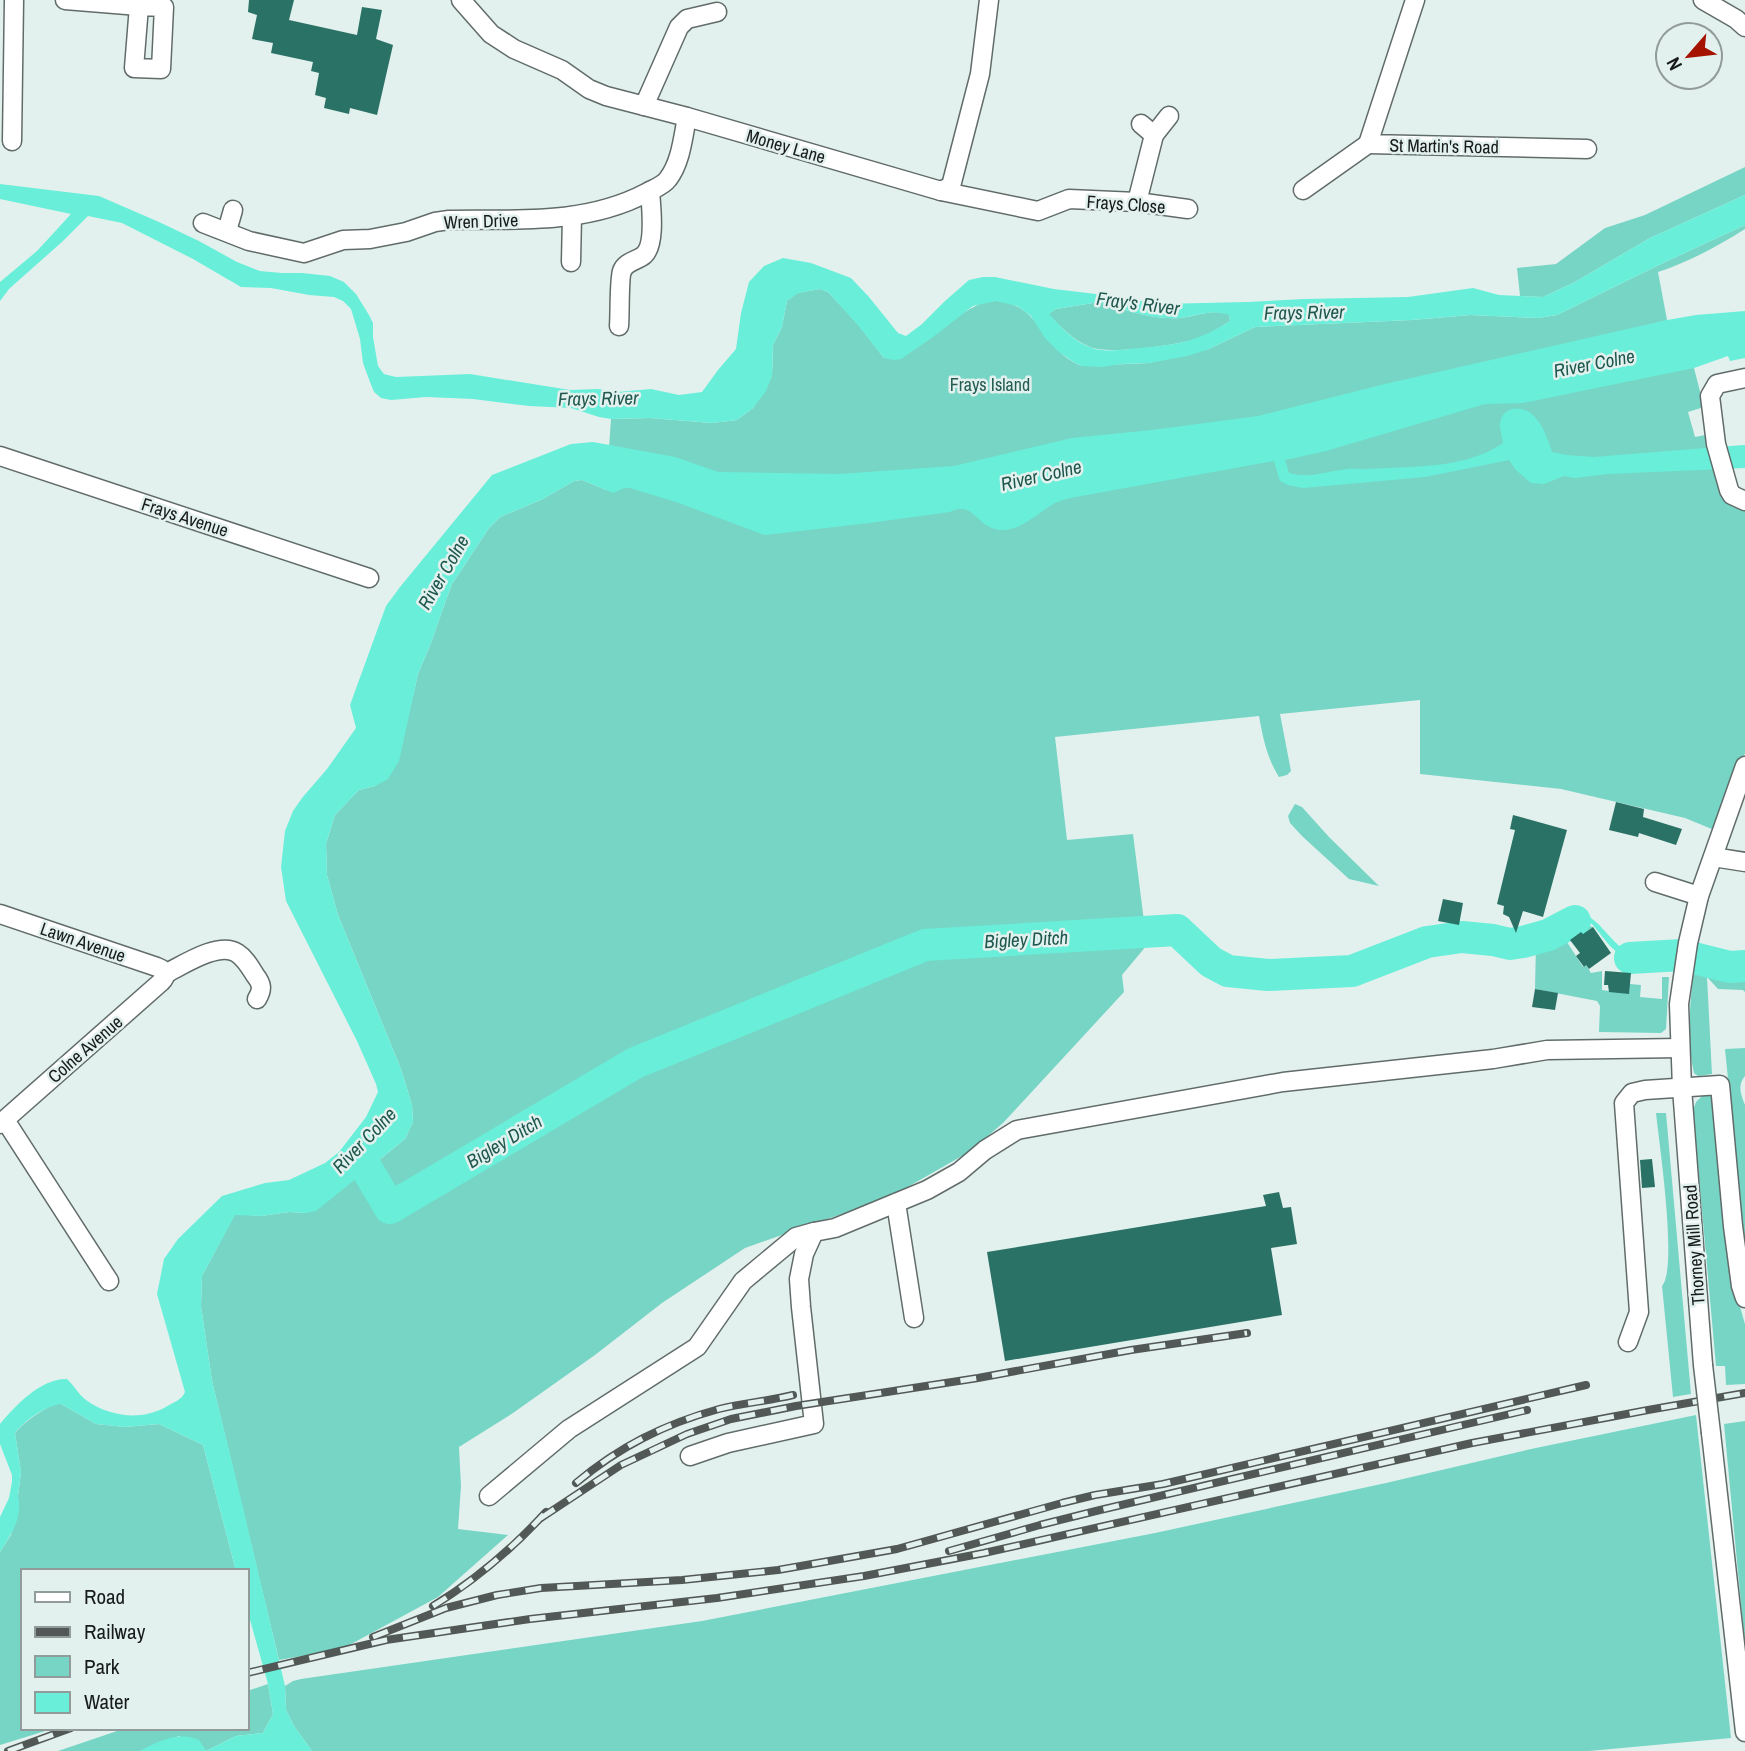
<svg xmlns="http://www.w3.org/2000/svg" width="1745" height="1751" font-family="'Archivo Narrow',sans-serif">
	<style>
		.green { fill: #77d5c5 }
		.water { fill: #69efd9; fill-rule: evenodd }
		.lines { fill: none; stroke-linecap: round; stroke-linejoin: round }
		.river { stroke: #69efd9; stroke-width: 32 }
		.building { fill: #2a7266 }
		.minor-casing { stroke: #616c6a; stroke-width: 21 }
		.minor { stroke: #fff; stroke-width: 18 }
		.rail-casing { stroke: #515856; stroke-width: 8 }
		.rail { stroke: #e3f1ee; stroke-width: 5; stroke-dasharray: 16; stroke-linecap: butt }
		.minor-bridge-casing { stroke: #616c6a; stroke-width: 21; stroke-linecap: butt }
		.minor-bridge { stroke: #fff; stroke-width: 18 }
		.labels { text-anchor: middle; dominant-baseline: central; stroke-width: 5; stroke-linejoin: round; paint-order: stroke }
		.street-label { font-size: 18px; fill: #171b1a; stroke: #e3f1ee }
		.park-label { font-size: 18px; fill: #245c53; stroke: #e3f1ee }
		.water-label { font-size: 19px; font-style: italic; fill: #1f574e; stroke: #e3f1ee }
	</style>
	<rect width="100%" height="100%" fill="#e3f1ee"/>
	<g class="green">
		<polygon points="1745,167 1745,195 1650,238 1575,282 1543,297 1520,296 1517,268 1556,264 1605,228 1645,215"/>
		<path d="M1745 225V229C1718 246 1689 262 1658 272L1667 320 1694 368 1704 407 1688 412 1695 437 1711 434 1714 447 1745 502V753L1719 832 1685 818 1561 789 1420 774V700L1280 714 1291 771 1287 775 1279 777C1267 758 1263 738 1259 716L1055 737 1067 840 1133 834 1147 945 1122 975 1124 992 1003 1123 969 1152 890 1197 745 1248 662 1303 595 1355 513 1413 459 1447 461 1486 458 1529 508 1535 438 1597 342 1649 279 1660 212 1381 201 1306 202 1276 235 1214 261 1216 289 1212 306 1213 362 1174 405 1139 413 1122 412 1105 401 1069 338 915 327 875 326 844 335 815 359 790 375 786 398 761 418 674 431 643 446 600 452 584 489 528 500 517 543 499 574 481 582 480 606 490 611 419 650 418 712 423 737 420 753 408 772 376 773 345 782 327 787 301 797 293 820 289 828 292 857 323 884 358C906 345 928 333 950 321 965 313 976 302 994 301 1007 300 1024 308 1032 318 1048 337 1058 357 1082 366L1149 363 1209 349 1255 327 1412 320 1470 315 1538 318 1557 315 1663 263Z"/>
		<path d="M1099 302C1125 310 1152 320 1180 318 1200 316 1207 309 1229 314L1230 321C1219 328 1208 335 1196 339 1177 345 1108 355 1090 347 1073 340 1061 327 1048 314L1056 309Z"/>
		<polygon points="1295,804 1302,807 1329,837 1379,886 1349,879 1302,836 1290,823 1288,816"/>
		<path d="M1581 923 1593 927 1583 934 1580 932 1567 942 1583 967 1586 965 1591 973 1602 971V990L1609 991 1630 984 1641 985 1640 997 1662 999V977H1669L1666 1029 1661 1033 1599 1032 1600 1006 1597 1001 1535 989 1536 943C1556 942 1564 931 1581 923Z"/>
		<path d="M1695 963 1733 973 1745 969V992L1743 990 1718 989 1707 977 1712 1074 1698 1076 1694 1073C1686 1040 1690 997 1695 963Z"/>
		<path d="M1745 1048V1076C1737 1085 1741 1095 1745 1105V1247L1725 1049Z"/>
		<polygon points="1704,1094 1709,1095 1713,1098 1738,1300 1745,1324 1745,1384 1726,1385 1725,1366 1716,1366 1693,1110 1696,1102"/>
		<path d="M1656 1113H1666L1691 1394 1673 1397 1662 1286C1678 1268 1659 1143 1656 1113Z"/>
		<path d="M57 1403 61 1404 96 1424 125 1427 159 1424 203 1445 236 1571H23V1728H55L0 1745V1552L11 1535 18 1496 21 1472 15 1433C26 1420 42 1410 57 1403Z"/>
		<polygon points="1696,1415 1731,1738 1589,1751 312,1751 294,1726 286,1710 285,1686 293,1681 301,1679 702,1621 1155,1533 1386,1483 1531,1449"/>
		<polygon points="1745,1421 1745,1646 1724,1424"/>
		<polygon points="268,1684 273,1714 263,1733 236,1736 206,1751 179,1736 140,1751 58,1751 126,1728 247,1728 247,1691"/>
	</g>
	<g class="water">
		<path d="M0 184 99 196 159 222 199 241 237 262 260 271 282 273H302L330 276 344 282 356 294 369 315 373 323V337L378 366 384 374 396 377 470 374 570 390 598 389 617 392 651 389 679 395 702 392 718 370 736 349 741 313 749 282 764 266 783 258 811 263 851 278 869 297 898 333 906 336 922 324 945 301 969 280 983 277H995L1054 289 1113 296 1158 304 1247 302 1304 299 1408 297 1473 288 1499 295 1543 297 1575 282 1650 238 1745 195V225L1663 263 1557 315 1538 318 1470 315 1412 320 1255 327 1209 349 1187 356 1149 363 1122 364 1101 367 1082 366 1075 363 1059 352 1045 338 1031 316 1017 306 996 301 973 306 933 337 901 359 894 360 884 358 857 324 828 292 820 289 798 293 787 301 782 327 773 345 772 376 766 391 753 408 737 420 712 423 650 418 611 419 599 417 571 408 529 406 473 399 426 397 391 400 381 398 374 392 370 382 363 363 360 339 351 309 343 301 334 297 309 295 271 288 241 287 193 259 122 223 88 216 63 241 9 289 0 301V282L37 251 71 214 0 199ZM1099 302C1125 310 1152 320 1180 318 1200 316 1207 309 1229 315L1230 321C1194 344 1172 345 1130 349 1118 350 1103 352 1092 348 1074 342 1061 327 1049 314L1056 309Z"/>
		<path d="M1745 311V358L1730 361 1728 356 1694 368 1523 403 1485 404 1326 451 1285 460 1289 473C1311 479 1326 471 1348 469 1355 468 1363 470 1370 469 1414 466 1466 469 1503 443 1502 437 1500 431 1500 425 1501 406 1522 404 1534 416 1543 425 1548 440 1552 452L1566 455 1594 457 1743 445H1745V468L1608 474 1574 478 1564 476 1544 484 1531 483 1516 470 1509 460 1425 477 1303 488 1288 485 1280 481 1274 461 1070 498C1063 500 1056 502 1050 506 1034 516 1021 530 1002 530 976 529 974 499 950 512L869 523 765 535 676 502 630 488H624L613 493 582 480 574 481 543 499 500 517 489 528 452 584 446 600 431 643 418 674 399 761 388 779 375 786 359 790 335 815 326 844 327 875 338 915 401 1069 412 1105 413 1122 405 1139 316 1211 306 1213 289 1212 261 1216 235 1215 202 1276 201 1306 212 1381 239 1491 285 1686 286 1710 294 1726 312 1751H140C158 1741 179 1731 199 1740L206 1751 236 1736 263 1733 273 1714 268 1684 247 1609V1571H236L203 1445 159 1424 125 1427 96 1424 61 1404C45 1406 25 1420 15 1433L21 1472 18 1496C23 1517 11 1535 0 1552V1517L9 1498 12 1482V1475L0 1444V1424C15 1406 41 1378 67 1379 74 1385 78 1394 86 1400 108 1416 139 1421 164 1408 172 1403 182 1400 185 1392L157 1294 164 1259 178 1239 222 1196 265 1183 289 1180 325 1163 339 1152 366 1117 378 1092 376 1084 357 1041 286 901 281 867 285 831 293 811 302 798 327 769 356 728 350 705 386 606 400 587 492 475 571 444 593 442 675 457 718 472 839 474 954 466 1072 438 1152 430 1258 416 1385 384 1667 320 1696 315Z"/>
		<path d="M1588 916C1604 925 1618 953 1637 955 1642 956 1648 953 1654 953 1661 953 1664 954 1671 952L1669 963 1624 959 1609 945 1592 924 1586 922 1565 931 1559 939 1548 943H1536L1537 935 1565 924 1578 918Z"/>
	</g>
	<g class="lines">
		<g class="river">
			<polyline points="1630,958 1682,955 1730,967 1745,966"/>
			<polyline points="358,1154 390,1208 635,1063 925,945 1177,930 1211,962 1228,971 1268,975 1352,971 1427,942 1462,937 1493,940 1510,944 1523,942 1548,935 1575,921"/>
		</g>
	</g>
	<g class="building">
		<polygon points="249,0 294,0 289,20 357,35 362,7 382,10 376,39 393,45 377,115 350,108 349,114 324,108 326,98 315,95 319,73 311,71 313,62 271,53 273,43 252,39 257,15 248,12"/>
		<polygon points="1616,802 1644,809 1643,817 1682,829 1676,845 1639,833 1638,837 1609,830"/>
		<polygon points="1513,815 1567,830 1543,917 1523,911 1516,933 1509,917 1503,914 1504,906 1497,904 1515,830 1510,829"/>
		<polygon points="1443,899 1463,903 1459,925 1438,921"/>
		<polygon points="1593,927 1611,953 1589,969 1586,965 1584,967 1576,956 1580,953 1570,940 1581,932 1583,934"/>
		<polygon points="1605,971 1631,973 1629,994 1609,992 1608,985 1604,985"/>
		<polygon points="1535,989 1558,993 1555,1010 1532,1007"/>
		<polygon points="1652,1159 1655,1187 1642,1188 1640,1160"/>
		<polygon points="1279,1192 1283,1208 1291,1207 1297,1244 1271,1248 1282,1315 1005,1361 987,1252 1266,1206 1263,1195"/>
	</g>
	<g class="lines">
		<g class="minor-casing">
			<g id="minor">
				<polyline points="65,0 139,6 148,0"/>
				<polyline points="461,0 491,34 514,49 562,70 589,89 606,96 687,117 941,191 951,186 980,74 989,0"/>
				<polyline points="1415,0 1368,144 1587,149"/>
				<polyline points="1703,0 1736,19 1745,27"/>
				<polygon points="139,6 164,7 161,69 134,68"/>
				<polyline points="644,106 679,27 687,19 717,12"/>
				<polyline points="1141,124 1154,135"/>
				<polyline points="12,141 14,0"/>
				<polyline points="1303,190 1368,144"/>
				<polyline points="941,191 1038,211 1069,199 1137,202 1188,209"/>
				<polyline points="1137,202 1154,135 1169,116"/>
				<path d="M203 223 249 241 304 253 343 240 370 239 406 232 435 222 449 220C516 219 585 225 646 193 653 189 663 186 668 179 681 162 683 137 687 117"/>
				<polyline points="227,231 233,210"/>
				<polyline points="571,262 572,216"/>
				<path d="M619 326C620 316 619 278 622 271 626 261 637 261 644 255 656 244 651 206 650 191"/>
				<polyline points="1745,378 1717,384 1710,396 1716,444 1729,490 1732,495 1745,501"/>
				<polyline points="0,456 369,578"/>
				<polyline points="1713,857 1745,862"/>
				<polyline points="1655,882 1699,896"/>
				<path d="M0 914 157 967C165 970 168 975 161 982L0 1124"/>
				<path d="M165 974C183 965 219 941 237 953 245 958 250 967 255 975 262 984 263 989 257 999"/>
				<polyline points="5,1120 109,1281"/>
				<polyline points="896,1203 914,1318"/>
				<polyline points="1628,1342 1639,1312 1624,1103 1632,1093 1645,1090 1720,1085 1733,1226 1741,1286 1745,1298"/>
				<polyline points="1703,1365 1682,1088 1679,1004 1688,943 1699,896 1745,766"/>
				<polyline points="1711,1433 1745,1732"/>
				<polyline points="690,1456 728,1443 814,1424 801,1307 799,1279 804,1254 814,1232 835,1228 927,1190 959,1172 985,1150 1017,1130 1283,1082 1493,1059 1547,1050 1680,1048"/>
				<polyline points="489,1496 569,1429 697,1347 743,1281 796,1237 814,1232"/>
			</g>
		</g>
		<use href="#minor" class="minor"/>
		<g class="rail-casing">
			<g id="rail">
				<path d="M576 1483C619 1447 664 1424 719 1409 743 1403 768 1401 793 1395"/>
				<polyline points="541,1518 621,1465 687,1434 731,1419 796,1406 978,1378 1131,1350 1247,1333"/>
				<polyline points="949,1551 1040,1525 1100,1510 1527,1410"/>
				<path d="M433 1606C474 1581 513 1548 546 1512"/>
				<polyline points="373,1637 446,1608 497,1595 541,1588 682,1580 778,1570 897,1549 1062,1503 1095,1495 1163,1484 1586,1385"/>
				<polyline points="247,1673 386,1640 530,1619 717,1598 864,1576 984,1553 1472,1443 1648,1410 1745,1393"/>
				<polyline points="8,1751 71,1728"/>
			</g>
		</g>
		<use href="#rail" class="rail"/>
		<g class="minor-bridge-casing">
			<polyline id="minor-bridge" points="1703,1365 1711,1433"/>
		</g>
		<use href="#minor-bridge" class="minor-bridge"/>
	</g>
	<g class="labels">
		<g class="street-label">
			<text transform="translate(786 146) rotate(16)">Money Lane</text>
			<text transform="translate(1444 146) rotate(1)">St Martin's Road</text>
			<text transform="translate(1126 204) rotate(4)">Frays Close</text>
			<text transform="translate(481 221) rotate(-2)">Wren Drive</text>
			<text transform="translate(185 517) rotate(18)">Frays Avenue</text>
			<text transform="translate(83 942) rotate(19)">Lawn Avenue</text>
			<text transform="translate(85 1049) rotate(-41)">Colne Avenue</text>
			<text transform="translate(1694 1245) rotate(-94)">Thorney Mill Road</text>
		</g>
		<g class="park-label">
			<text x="990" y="384">Frays Island</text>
		</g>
		<g class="water-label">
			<text transform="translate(1138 303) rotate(7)">Fray's River</text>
			<text transform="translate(1304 312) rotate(-1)">Frays River</text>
			<text transform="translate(1594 363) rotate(-11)">River Colne</text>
			<text transform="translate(598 398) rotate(-1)">Frays River</text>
			<text transform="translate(1041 475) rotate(-13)">River Colne</text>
			<text transform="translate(443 572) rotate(-60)">River Colne</text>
			<text transform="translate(1026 939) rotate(-3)">Bigley Ditch</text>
			<text transform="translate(364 1140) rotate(-46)">River Colne</text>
			<text transform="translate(504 1141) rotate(-31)">Bigley Ditch</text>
		</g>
	</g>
	<rect x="21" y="1569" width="228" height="161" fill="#e3f1ee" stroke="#919b99" stroke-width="2"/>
	<rect x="35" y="1592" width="35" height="10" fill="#ffffff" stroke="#919b99" stroke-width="2"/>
	<text x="84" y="1604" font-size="21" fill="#171b1a">Road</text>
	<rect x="35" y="1627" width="35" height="10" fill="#515856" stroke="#919b99" stroke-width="2"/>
	<text x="84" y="1639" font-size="21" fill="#171b1a">Railway</text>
	<rect x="35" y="1656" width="35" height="21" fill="#77d5c5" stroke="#919b99" stroke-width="2"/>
	<text x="84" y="1674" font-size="21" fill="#171b1a">Park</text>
	<rect x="35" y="1692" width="35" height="21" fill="#69efd9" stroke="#919b99" stroke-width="2"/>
	<text x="84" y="1709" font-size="21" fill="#171b1a">Water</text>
	<g transform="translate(1689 56) rotate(242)"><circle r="33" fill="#e3f1ee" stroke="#919b99" stroke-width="2"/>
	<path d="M0-5L12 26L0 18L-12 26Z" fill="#a51200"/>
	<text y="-10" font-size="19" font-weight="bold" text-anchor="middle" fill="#171b1a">N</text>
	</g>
</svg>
